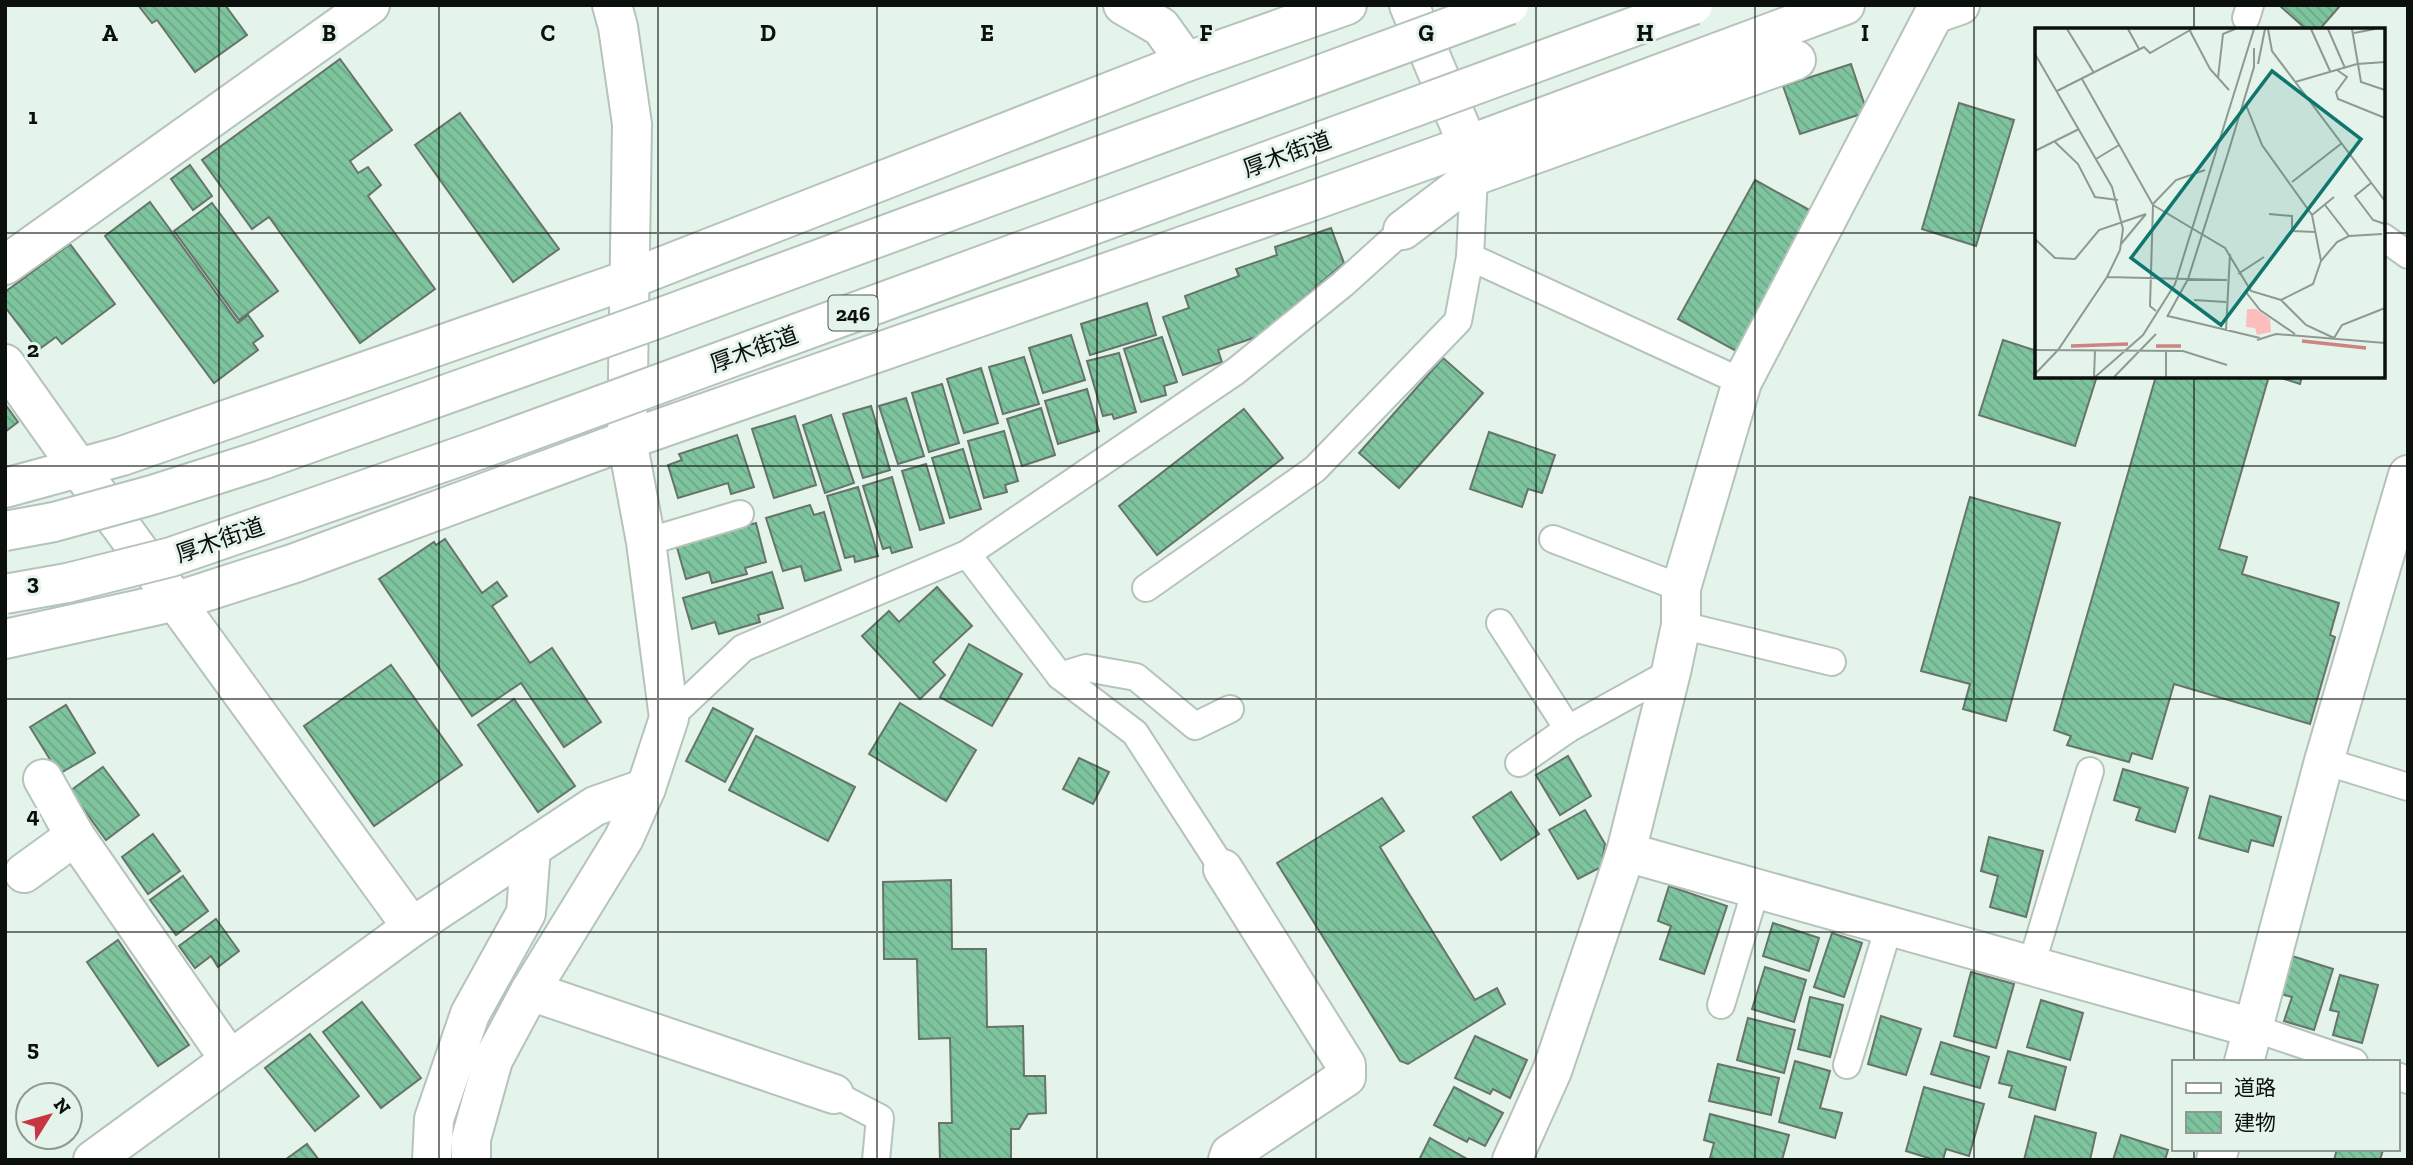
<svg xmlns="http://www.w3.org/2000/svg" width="2413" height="1165" font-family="'Zilla Slab','Noto Sans JP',serif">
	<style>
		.building { fill: url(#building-back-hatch); stroke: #67746c; stroke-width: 2 }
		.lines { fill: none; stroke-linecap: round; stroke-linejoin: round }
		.service-casing { stroke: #b5c3bb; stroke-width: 30 }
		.minor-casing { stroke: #b5c3bb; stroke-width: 42 }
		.trunk-casing { stroke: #b5c3bb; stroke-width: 42 }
		.service { stroke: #fff; stroke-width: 26 }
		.minor { stroke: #fff; stroke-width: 38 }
		.trunk { stroke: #fff; stroke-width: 38 }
		.trunk-bridge-casing { stroke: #b5c3bb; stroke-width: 42; stroke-linecap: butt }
		.trunk-bridge { stroke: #fff; stroke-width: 38 }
		.grid { fill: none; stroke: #0b100d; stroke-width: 2; stroke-opacity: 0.55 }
		.labels { text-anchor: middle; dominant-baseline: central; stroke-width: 6; stroke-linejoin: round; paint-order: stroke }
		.shield { fill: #e5f4eb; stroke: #4c5450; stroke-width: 2 }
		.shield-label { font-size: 21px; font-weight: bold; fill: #0b100d }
		.street-label { font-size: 23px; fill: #0b100d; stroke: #e5f4eb }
		.inset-river { fill: none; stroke: #cc8382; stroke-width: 3.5 }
		.inset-road { fill: none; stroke: #8e9992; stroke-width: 2 }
		.view { fill: #0f766e; fill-opacity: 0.15; stroke: #0f766e; stroke-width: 3.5 }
		.inset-edge { fill: none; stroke: #0b100d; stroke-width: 3.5 }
		.grid-label { font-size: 23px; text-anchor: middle; font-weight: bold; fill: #0b100d; stroke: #e5f4eb; stroke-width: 6; stroke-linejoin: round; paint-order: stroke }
	</style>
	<defs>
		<pattern id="building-back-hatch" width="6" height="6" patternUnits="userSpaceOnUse" patternTransform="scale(1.75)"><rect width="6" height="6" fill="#7ec49e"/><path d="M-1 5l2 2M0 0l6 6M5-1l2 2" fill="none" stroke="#6ca787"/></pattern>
	</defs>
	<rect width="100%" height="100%" fill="#e5f4eb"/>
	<g class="building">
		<polygon points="138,5 225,5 247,35 195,72 157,20 152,23"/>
		<polygon points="2279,5 2337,5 2339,7 2319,30 2307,30"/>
		<polygon points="340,59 392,130 350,161 358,173 368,167 381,185 368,196 435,289 360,343 269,217 252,229 202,160"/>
		<polygon points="1851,64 1867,112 1800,134 1783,86"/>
		<polygon points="1959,103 2014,120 1976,246 1922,229"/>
		<polygon points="460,113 559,249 513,282 415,145"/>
		<polygon points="190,165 212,196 193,210 171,179"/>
		<polygon points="1755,180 1813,212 1736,351 1678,319"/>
		<polygon points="150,202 238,323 248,315 263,336 253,343 258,350 214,383 105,236"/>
		<polygon points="212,203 278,291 239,320 174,231"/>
		<polygon points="1331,228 1344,263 1259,336 1218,350 1222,362 1183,375 1163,317 1189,308 1185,296 1239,276 1236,269 1277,255 1275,247"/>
		<polygon points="70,244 115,304 62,344 56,337 38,350 5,307 5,292"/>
		<polygon points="1147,303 1156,335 1090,355 1081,324"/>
		<polygon points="1071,335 1085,380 1043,393 1029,348"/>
		<polygon points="1162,337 1177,382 1164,386 1166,395 1141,402 1124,349"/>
		<polygon points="2003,340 2037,351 2037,376 2097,376 2075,446 1979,415"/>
		<polygon points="1119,353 1136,412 1114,419 1112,414 1103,416 1087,361"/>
		<polygon points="1024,357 1039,404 1003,414 989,367"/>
		<polygon points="1443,358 1483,393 1399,488 1359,453"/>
		<polygon points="981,368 998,423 964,433 947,379"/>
		<polygon points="2156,376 2269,376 2219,549 2247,557 2242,574 2339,603 2330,635 2335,637 2310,724 2174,684 2152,759 2132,753 2129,762 2067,745 2071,736 2054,730"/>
		<polygon points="2275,376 2302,376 2300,384"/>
		<polygon points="942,384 959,443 929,452 912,393"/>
		<polygon points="1087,389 1099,431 1058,444 1045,401"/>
		<polygon points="906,398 924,456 898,464 879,406"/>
		<polygon points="5,404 18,422 5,432"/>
		<polygon points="871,406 890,470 863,478 843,414"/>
		<polygon points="1041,408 1055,455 1022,466 1007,419"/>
		<polygon points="1244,409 1283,458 1157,555 1119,506"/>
		<polygon points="831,415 854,483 825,493 803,425"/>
		<polygon points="795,416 816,485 774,498 752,429"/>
		<polygon points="1004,431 1018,481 1005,485 1007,492 984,498 968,441"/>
		<polygon points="1489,432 1555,455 1542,493 1528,489 1522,507 1470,489"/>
		<polygon points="737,435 754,487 731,494 728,483 678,498 668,465 682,460 679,454"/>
		<polygon points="963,449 981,509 950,518 932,458"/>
		<polygon points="926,464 944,523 920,530 902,471"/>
		<polygon points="892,477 912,547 892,553 890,547 883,549 863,486"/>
		<polygon points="858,487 878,556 855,562 854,556 845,558 827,496"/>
		<polygon points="1970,497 2060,523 2006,721 1963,709 1970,684 1921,671"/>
		<polygon points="810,505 814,515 824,512 841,570 805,581 801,566 783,571 766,518"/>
		<polygon points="756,523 766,562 745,568 747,574 712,583 709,572 686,579 676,544"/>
		<polygon points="445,539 482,593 497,582 507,596 492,606 530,663 552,648 601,722 564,747 521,683 472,716 379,579 434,542 436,545"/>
		<polygon points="772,572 783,608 758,615 760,622 719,634 715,622 692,629 683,598"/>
		<polygon points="937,587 972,626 933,662 945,675 920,699 862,636 889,611 899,622"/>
		<polygon points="969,644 1022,674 992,726 940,697"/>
		<polygon points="391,665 462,765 374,826 304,726"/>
		<polygon points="514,699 575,786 538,812 478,725"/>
		<polygon points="900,703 976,750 946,801 869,754"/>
		<polygon points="66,705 95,753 59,774 30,727"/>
		<polygon points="713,708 753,729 725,782 686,761"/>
		<polygon points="756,736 855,787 828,841 729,790"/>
		<polygon points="1568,756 1591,796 1560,815 1536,775"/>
		<polygon points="1079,758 1109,772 1093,804 1063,789"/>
		<polygon points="103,767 139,815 106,840 70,791"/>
		<polygon points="2123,769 2188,788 2175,832 2136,820 2140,808 2114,800"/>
		<polygon points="1511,792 1539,834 1501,860 1473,817"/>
		<polygon points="2210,796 2281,817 2273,846 2251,840 2248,852 2199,838"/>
		<polygon points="1382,798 1404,831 1380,847 1475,1000 1497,988 1505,1004 1408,1064 1400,1061 1277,863"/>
		<polygon points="1585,810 1605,844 1601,867 1578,879 1549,830"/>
		<polygon points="153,834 180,871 148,894 122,857"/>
		<polygon points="1989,837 2043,851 2026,917 1990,907 1998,876 1981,871"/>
		<polygon points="183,876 208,911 176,935 150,900"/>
		<polygon points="951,880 952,949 986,949 987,1027 1023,1026 1024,1076 1045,1076 1046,1113 1028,1114 1019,1129 1011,1129 1011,1160 940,1160 939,1123 952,1123 950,1038 919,1039 917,959 884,959 883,882"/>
		<polygon points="1669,886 1727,906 1704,974 1660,959 1671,926 1658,921"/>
		<polygon points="216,919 239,951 218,967 211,956 195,968 179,946"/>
		<polygon points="1773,923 1819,938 1809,971 1763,956"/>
		<polygon points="1832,933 1862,943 1844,997 1814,987"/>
		<polygon points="118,940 189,1045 158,1066 87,962"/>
		<polygon points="2292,956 2333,969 2314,1030 2284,1021 2292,997 2280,994"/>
		<polygon points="1765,967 1806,980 1794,1022 1752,1009"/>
		<polygon points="1971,972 2014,984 1996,1048 1954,1036"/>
		<polygon points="2340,975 2378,985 2362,1043 2333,1035 2339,1012 2330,1010"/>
		<polygon points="1810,997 1843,1005 1830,1057 1798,1049"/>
		<polygon points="2041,1000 2083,1013 2070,1060 2027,1047"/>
		<polygon points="362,1002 421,1078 381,1108 323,1032"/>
		<polygon points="1881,1016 1921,1029 1906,1075 1868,1064"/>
		<polygon points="1748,1018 1795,1030 1784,1073 1737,1060"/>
		<polygon points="310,1034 359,1096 315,1131 265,1068"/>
		<polygon points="1475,1036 1527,1060 1510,1098 1493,1089 1490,1094 1455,1078"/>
		<polygon points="1941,1042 1989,1057 1980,1088 1931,1074"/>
		<polygon points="2008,1051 2066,1067 2055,1110 2009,1097 2012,1086 1999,1083"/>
		<polygon points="1795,1061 1830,1071 1820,1108 1842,1113 1835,1138 1779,1122"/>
		<polygon points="1718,1064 1779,1078 1771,1115 1709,1101"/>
		<polygon points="1454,1087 1503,1113 1485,1146 1469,1138 1467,1142 1434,1125"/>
		<polygon points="1924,1087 1984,1104 1969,1156 1946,1149 1943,1160 1935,1160 1906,1151"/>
		<polygon points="1710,1114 1789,1135 1782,1160 1718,1160 1710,1158 1714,1143 1704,1140"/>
		<polygon points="2035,1116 2096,1133 2090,1160 2024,1160"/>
		<polygon points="2121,1135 2168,1150 2165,1160 2113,1160"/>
		<polygon points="1430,1138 1469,1160 1419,1160"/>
		<polygon points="307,1144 319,1160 285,1160"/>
		<polygon points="2337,1149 2381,1149 2383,1150 2380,1160 2334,1160"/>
	</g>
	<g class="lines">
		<g class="service-casing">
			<g id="service">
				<polyline points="2246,18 2250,5"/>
				<polyline points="2383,237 2408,255"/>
				<polyline points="1470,257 1742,382"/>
				<polyline points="1553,539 1681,588"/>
				<polyline points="646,542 740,514"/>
				<polyline points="967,554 1060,676 1135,733 1223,869"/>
				<polyline points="1146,588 1315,469 1458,321 1470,257 1474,176"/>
				<polyline points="1500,623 1568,729"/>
				<polyline points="1681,625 1832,662"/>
				<polyline points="1060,676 1086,668 1136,677 1195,726 1230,709"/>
				<polyline points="669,718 743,648 967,554 1236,371 1343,284 1403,230"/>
				<polyline points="2324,761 2408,787"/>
				<polyline points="1519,763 1568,729 1671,672"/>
				<polyline points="2031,966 2090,771"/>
				<polyline points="1721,1005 1756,889"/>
				<polyline points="2253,1028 2354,1062"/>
				<polyline points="1847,1065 1889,926"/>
				<polyline points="2397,1076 2408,1080"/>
				<polyline points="834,1094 880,1118 876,1160"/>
			</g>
		</g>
		<g class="minor-casing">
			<g id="minor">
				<polyline points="1123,5 1161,27 1186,62"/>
				<polyline points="1409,5 1468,145 1473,169"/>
				<polyline points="1403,230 1474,176 1796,60"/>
				<polyline points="5,265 370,5"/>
				<polyline points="5,364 78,467 412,927"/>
				<polyline points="5,639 177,601 295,563 627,440 1309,202 1468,145"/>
				<polyline points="43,779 75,836 230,1060"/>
				<polyline points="1626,852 2253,1028"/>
				<polyline points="1223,869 1346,1065 1346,1077 1230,1154 1228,1160"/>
				<polyline points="24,873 75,836"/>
				<polyline points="530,991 834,1094"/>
				<polyline points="2244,1062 2324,761 2408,475"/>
				<polyline points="93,1160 412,927 595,806 646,788"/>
				<polyline points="432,1160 434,1119 470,1014 526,913 531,848"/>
				<polyline points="471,1160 471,1139 493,1060 530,991 624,838 646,788 669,718 646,542 627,440 632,124 618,27 612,5"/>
				<polyline points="1512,1160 1552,1071 1626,852 1671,672 1681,625 1681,588 1742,382 1934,14 1960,5"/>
				<polyline points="2216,1160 2219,1149"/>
			</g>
		</g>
		<g class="trunk-casing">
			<g id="trunk">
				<polyline points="1468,145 1845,5"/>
				<polyline points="5,488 122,456 630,279 1186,62 1347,5"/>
			</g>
		</g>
		<use href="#service" class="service"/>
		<use href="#minor" class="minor"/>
		<use href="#trunk" class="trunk"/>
		<g class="trunk-bridge-casing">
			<g id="trunk-bridge">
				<polyline points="5,531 54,522 152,495 262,460 654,320 1509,5"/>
				<polyline points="5,594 67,583 171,557 278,520 484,448 1693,5"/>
			</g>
		</g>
		<use href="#trunk-bridge" class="trunk-bridge"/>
	</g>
	<path class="grid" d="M219 5V1160M439 5V1160M658 5V1160M877 5V1160M1097 5V1160M1316 5V1160M1536 5V1160M1755 5V1160M1974 5V1160M2194 5V30M5 233H2037M2383 233H2408M2194 376V1062M5 466H2408M5 699H2408M5 932H2408M2194 1149V1160"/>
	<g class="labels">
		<rect class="shield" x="828.5" y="295.5" width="49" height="35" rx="5"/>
		<g class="shield-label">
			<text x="853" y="313">246</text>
		</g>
		<g class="street-label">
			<text transform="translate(1287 154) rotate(-20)">厚木街道</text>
			<text transform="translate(754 349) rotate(-20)">厚木街道</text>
			<text transform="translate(220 540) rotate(-19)">厚木街道</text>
		</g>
	</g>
	<g transform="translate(2035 28)">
		<rect width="350" height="350" fill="#e5f4eb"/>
		<path d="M212 281H221L235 291 236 304 222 307 220 300 211 299Z" fill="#fbbebc"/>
		<path class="inset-river" d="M267 313 331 320M36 318 93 316M121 318H146"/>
		<path class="inset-road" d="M32 1 59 45M93 1 104 21M154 1 175 41 194 62M233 1 237 23 350 173M276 1 295 43M293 1 310 40M317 1 326 54 350 62M319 5 340 1M0 26 77 159 88 201 85 222 72 249 23 322 0 346M223 36 230 1M302 42 312 49 301 64 303 71 350 90M183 50 188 6 200 1M47 51 118 177 115 278 121 283M260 54 322 36 350 34M22 63 109 19 115 25 157 1M211 77 227 117 277 187 286 233M20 114 43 136 60 169 83 172M0 123 44 101M193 125 219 39V20M61 131 84 117M257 154 307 115M0 155V181M336 155 320 168 338 192 350 196M117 177 141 152 170 142M118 177 190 220 216 263 246 272 271 297 299 310M290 177 314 208M234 186 257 188V203L281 204M277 187 299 169M0 211 20 230 40 231 64 202 111 186M86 216 111 186M203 246 229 229M72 249 192 252M210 263 225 282 260 306M159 272 191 274M246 272 278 256 286 233 302 214 314 208 347 206M133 288 225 310M132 289 153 251 193 125M191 302 195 226M299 310 307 297 350 280M222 312 241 306 350 315M0 322 148 323 192 337M59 349 60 322M60 349 108 307 140 256 219 1M79 349 121 306M131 349V323"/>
		<path class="view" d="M237 43 326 111 186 297 96 230Z"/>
		<rect width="350" height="350" class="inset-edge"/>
	</g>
	<g class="grid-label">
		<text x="110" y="41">A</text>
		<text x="329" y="41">B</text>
		<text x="548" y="41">C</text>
		<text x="768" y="41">D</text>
		<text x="987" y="41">E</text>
		<text x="1206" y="41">F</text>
		<text x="1426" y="41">G</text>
		<text x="1645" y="41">H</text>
		<text x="1865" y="41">I</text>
		<text x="33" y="124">1</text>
		<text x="33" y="357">2</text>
		<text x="33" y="590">3</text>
		<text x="33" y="823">4</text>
		<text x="33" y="1056">5</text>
	</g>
	<rect width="2413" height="1165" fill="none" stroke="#0b100d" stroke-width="14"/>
	<rect x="2172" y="1060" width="228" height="91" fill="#e5f4eb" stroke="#8e9992" stroke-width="2"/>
	<rect x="2186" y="1083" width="35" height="10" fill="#ffffff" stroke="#8e9992" stroke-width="2"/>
	<text x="2234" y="1095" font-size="21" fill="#0b100d">道路</text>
	<rect x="2186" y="1112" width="35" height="21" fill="url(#building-back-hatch)" stroke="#8e9992" stroke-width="2"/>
	<text x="2234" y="1130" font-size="21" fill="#0b100d">建物</text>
	<g transform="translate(49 1116) rotate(53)"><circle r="33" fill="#e5f4eb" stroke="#8e9992" stroke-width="2"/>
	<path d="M0-5L12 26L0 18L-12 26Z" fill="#c63643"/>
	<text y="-10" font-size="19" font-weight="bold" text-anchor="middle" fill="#0b100d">N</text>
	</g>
</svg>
